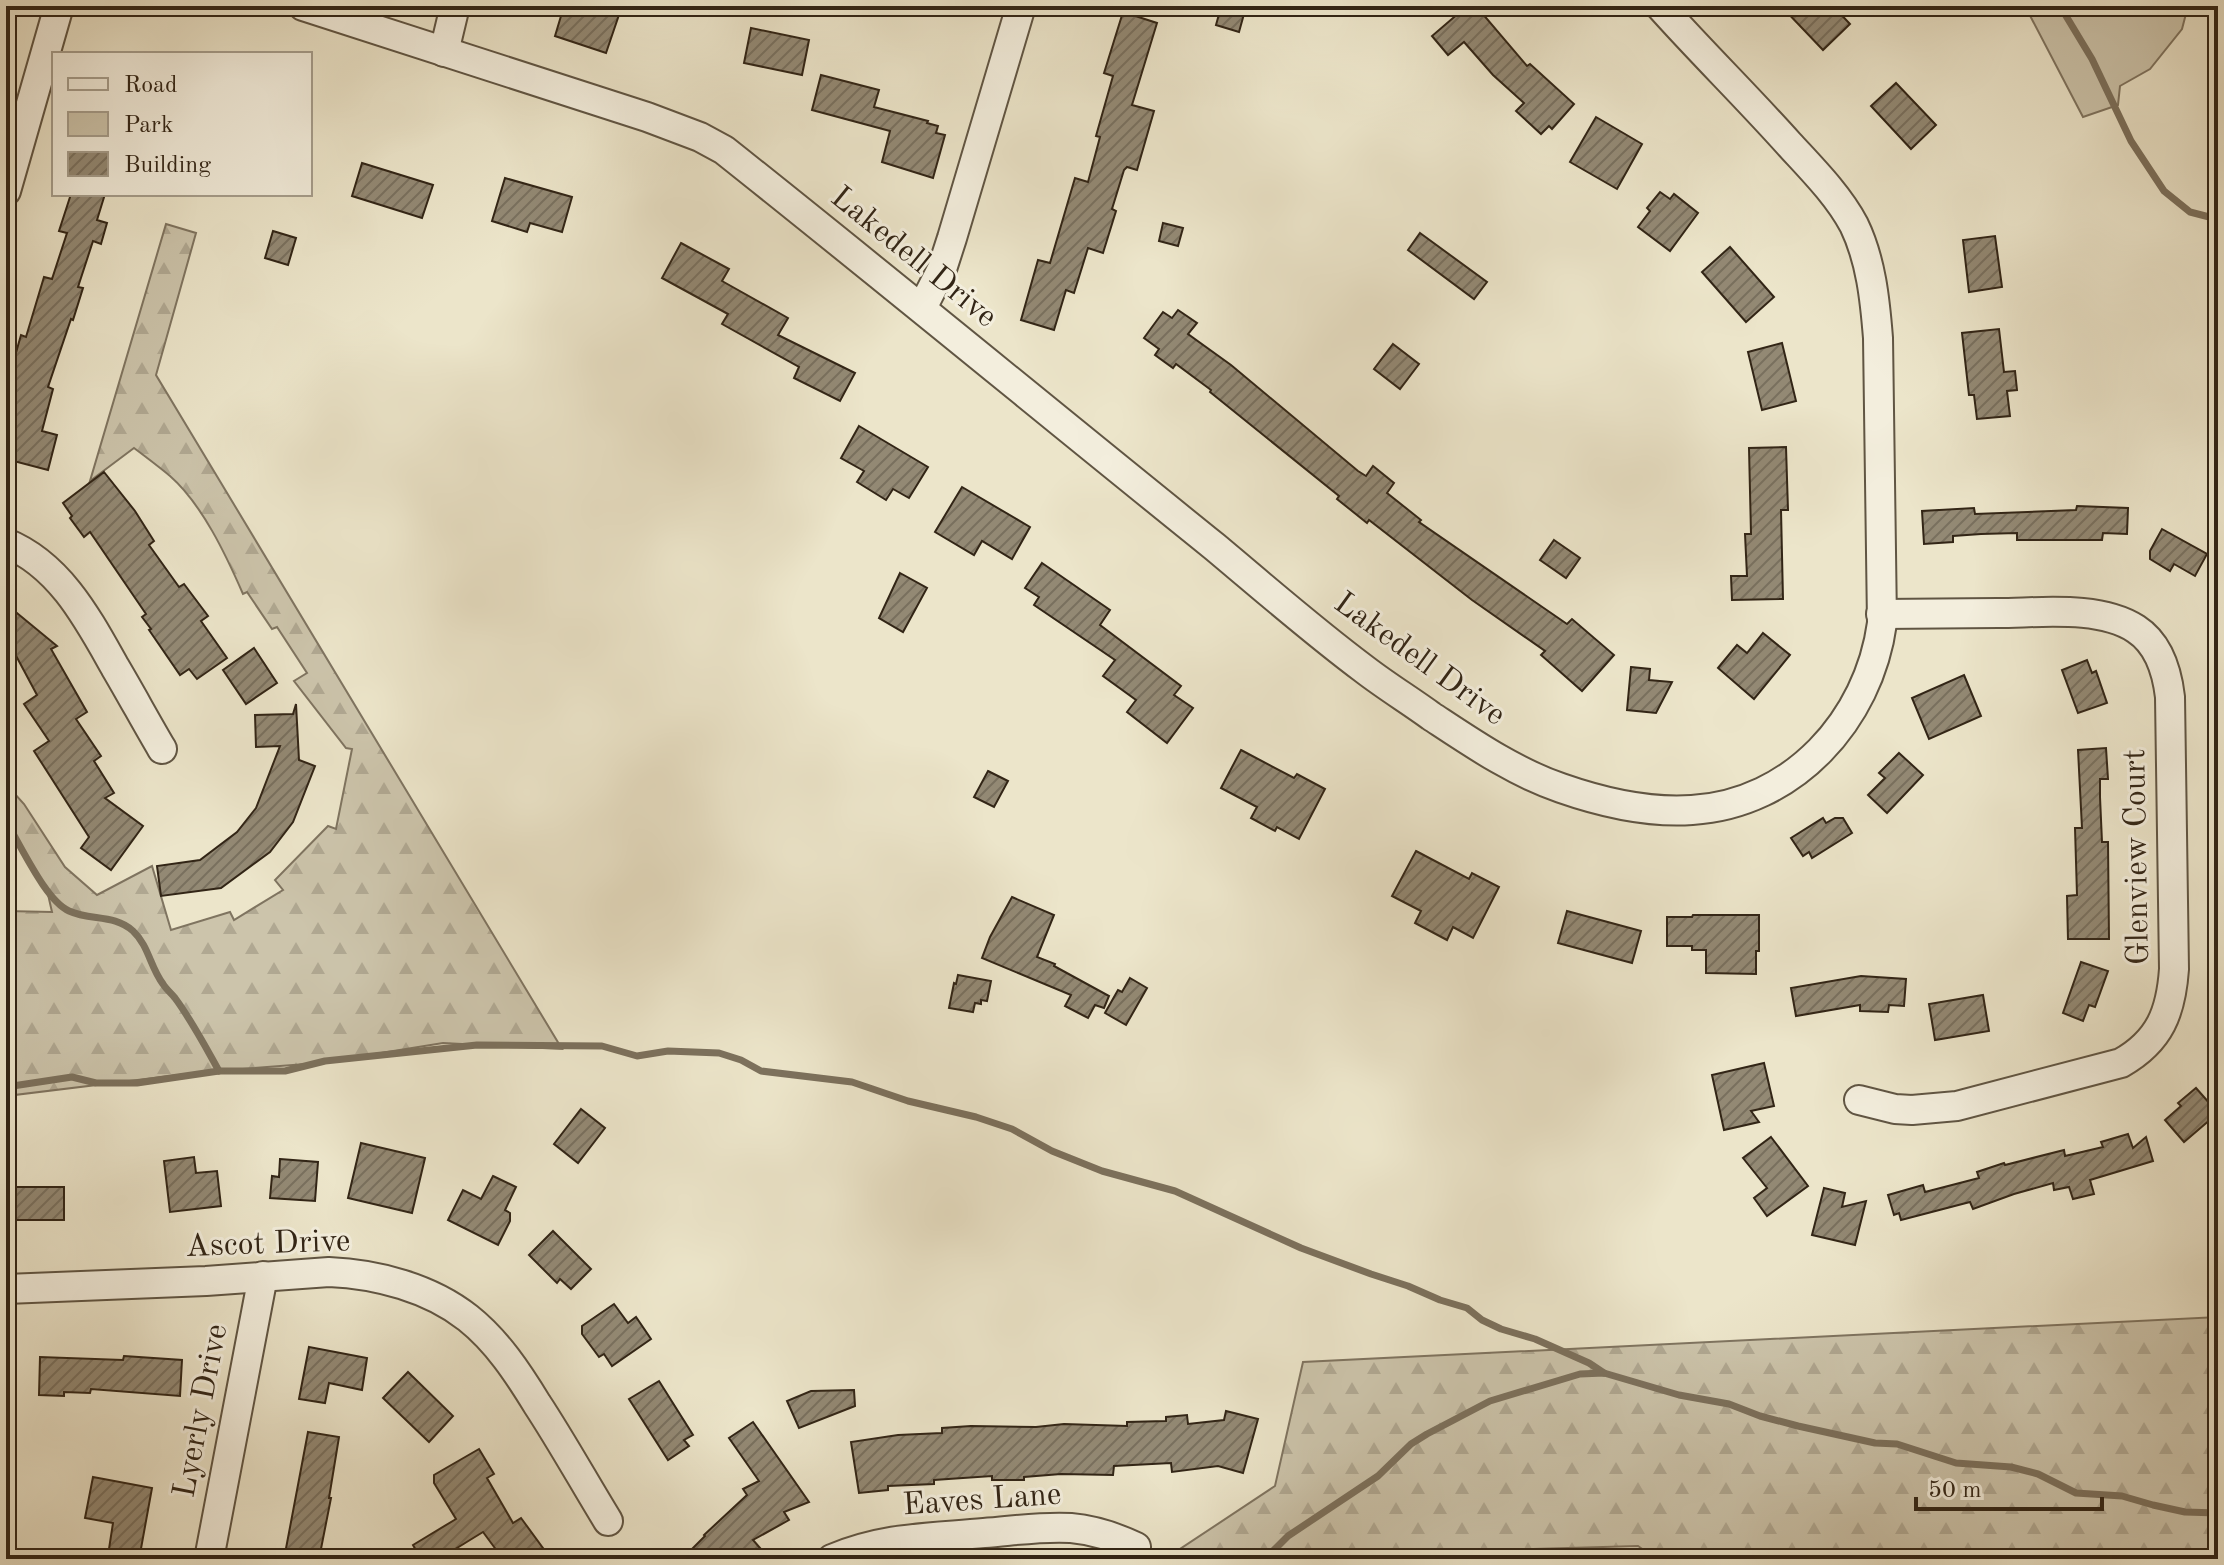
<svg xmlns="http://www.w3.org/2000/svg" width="2224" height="1565" font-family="'Old Standard TT',serif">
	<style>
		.forest { fill: url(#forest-firs); stroke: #7f7460; stroke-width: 2 }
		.park { fill: #ccc4ab; stroke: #7f7460; stroke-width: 2 }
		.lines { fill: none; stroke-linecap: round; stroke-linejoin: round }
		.stream { stroke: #7c715d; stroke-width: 7 }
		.building { fill: url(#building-hatch); stroke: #322516; stroke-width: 2 }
		.street-casing { stroke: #605543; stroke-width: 32 }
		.street { stroke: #f3eedd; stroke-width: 28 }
		.labels { text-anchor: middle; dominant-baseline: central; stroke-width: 6; stroke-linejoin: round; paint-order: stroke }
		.street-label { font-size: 32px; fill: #322516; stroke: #f3eedd }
	</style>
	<defs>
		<pattern id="forest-firs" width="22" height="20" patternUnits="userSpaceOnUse" patternTransform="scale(2)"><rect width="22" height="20" fill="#ccc4ab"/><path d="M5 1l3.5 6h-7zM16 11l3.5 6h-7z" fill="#b0a892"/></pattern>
		<pattern id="building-hatch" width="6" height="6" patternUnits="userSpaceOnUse" patternTransform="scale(2)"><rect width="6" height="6" fill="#938974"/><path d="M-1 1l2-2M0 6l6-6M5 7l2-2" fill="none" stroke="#79705e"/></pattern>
	</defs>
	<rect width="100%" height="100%" fill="#ece5ca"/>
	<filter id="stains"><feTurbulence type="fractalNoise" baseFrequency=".0025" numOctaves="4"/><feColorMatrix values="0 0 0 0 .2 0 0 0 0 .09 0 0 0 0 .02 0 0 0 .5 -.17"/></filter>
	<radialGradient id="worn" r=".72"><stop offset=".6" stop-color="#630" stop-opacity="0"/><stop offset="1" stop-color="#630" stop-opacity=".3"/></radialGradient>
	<g class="forest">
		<path d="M166 224 196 233 156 375 562 1049 443 1043 319 1063 203 1072 6 1096V911L52 912 47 890 6 822V784L24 804 65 867 97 895 152 866 171 930 230 912 234 920 283 890 275 880 328 826 336 829 352 749 346 748 294 681 307 673 277 627 272 629 247 592 243 594C226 555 202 504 170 476 158 466 146 457 134 448L90 481Z"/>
		<polygon points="2218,1317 2218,1559 1656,1559 1638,1546 1462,1551 1444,1559 1172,1559 1174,1553 1275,1486 1303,1362"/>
	</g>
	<polygon class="park" points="2025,6 2188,6 2182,29 2150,69 2120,86 2118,105 2083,117"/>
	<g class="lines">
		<g class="stream">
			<polyline points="2060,6 2092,59 2131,141 2164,191 2190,212 2217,219"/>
			<path d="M6 822C21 845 45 900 69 911 91 921 114 914 133 931 149 946 150 967 163 984 166 989 171 993 175 998 192 1021 205 1046 219 1071"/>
			<polyline points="6,1087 72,1077 96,1083 137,1083 219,1071 285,1071 325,1061 477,1045 602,1046 637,1056 668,1051 719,1053 741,1060 761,1071 852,1082 908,1101 976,1117 1012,1129 1052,1151 1102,1171 1175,1191 1301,1248 1371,1274 1408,1286 1440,1300 1467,1308 1482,1320 1501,1329 1535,1339 1589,1363 1604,1373"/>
			<polyline points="1265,1559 1288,1536 1378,1476 1411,1444 1427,1434 1490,1401 1580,1374 1604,1373 1679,1395 1729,1404 1760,1416 1798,1426 1875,1443 1897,1444 1956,1463 2011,1467 2038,1474 2076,1493 2122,1496 2153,1505 2185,1512 2218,1513"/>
		</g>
	</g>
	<g class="building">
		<polygon points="564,6 622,6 606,53 555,36"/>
		<polygon points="1467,6 1476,6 1527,66 1530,64 1574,104 1552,129 1549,126 1541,134 1516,111 1524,103 1493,75 1464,42 1448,55 1432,36"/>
		<polygon points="1781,6 1833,6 1850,24 1823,50"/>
		<polygon points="1221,7 1244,14 1239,32 1216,25"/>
		<polygon points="1123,12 1157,23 1132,105 1154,111 1137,170 1127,167 1124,170 1112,209 1116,211 1103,253 1088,248 1074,293 1066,290 1054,330 1021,320 1038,260 1050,263 1075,178 1088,182 1100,137 1096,136 1113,76 1104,73"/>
		<polygon points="751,28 809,40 802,75 744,63"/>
		<polygon points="821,75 879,90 874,107 928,121 927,123 938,126 936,133 945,135 933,178 882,162 890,131 812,110"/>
		<polygon points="1896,83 1936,125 1911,149 1871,106"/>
		<polygon points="1596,117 1642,144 1617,189 1570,162"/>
		<polygon points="362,163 433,185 422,218 352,196"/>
		<polygon points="505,178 572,197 562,232 530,223 527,232 492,221"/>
		<polygon points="1660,192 1670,199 1674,194 1698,213 1670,251 1638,227 1650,211 1647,208"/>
		<polygon points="71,194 105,194 97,220 107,223 101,244 93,241 78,287 83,288 73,320 71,319 48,387 53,389 42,431 57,435 48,470 6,459 6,388 21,335 26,337 44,277 52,279 67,233 59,231"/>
		<polygon points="1163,223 1183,228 1178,246 1159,241"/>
		<polygon points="273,231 296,238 288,265 265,258"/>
		<polygon points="1420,233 1487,282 1474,299 1408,250"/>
		<polygon points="1995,236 2002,287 1969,292 1963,240"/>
		<polygon points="681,243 729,269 722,281 788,318 778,335 855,373 840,401 794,378 799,367 722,324 728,314 662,278"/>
		<polygon points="1730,247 1774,297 1746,322 1702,272"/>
		<polygon points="1178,310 1197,323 1188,334 1231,365 1358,471 1366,476 1373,466 1394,483 1387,493 1421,520 1419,522 1567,624 1572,619 1614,655 1582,691 1541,655 1545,651 1472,600 1369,520 1367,523 1337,499 1339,496 1210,392 1211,390 1176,364 1173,368 1155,355 1159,349 1144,338 1163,312 1172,318"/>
		<polygon points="1999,329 2004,372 2015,371 2017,390 2007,391 2010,416 1977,419 1974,395 1969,395 1962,333"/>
		<polygon points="1782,343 1796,401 1762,410 1748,352"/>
		<polygon points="1393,344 1419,364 1400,389 1374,369"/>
		<polygon points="859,426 928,467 909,498 893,489 886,500 857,482 864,471 841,458"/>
		<polygon points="1786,447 1788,510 1781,510 1783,599 1732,600 1731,576 1747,576 1745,534 1751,534 1749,448"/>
		<polygon points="104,472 135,511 154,541 149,545 179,587 184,584 208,616 201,621 227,658 197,679 189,669 180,675 149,630 151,629 142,617 146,614 90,532 84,537 70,518 72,516 63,503"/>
		<polygon points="962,487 1030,527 1012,559 982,541 974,555 935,532"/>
		<polygon points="2077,506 2128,508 2127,534 2103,533 2102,540 2017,540 2017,533 1981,534 1953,536 1953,542 1924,544 1922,511 1974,508 1975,514 2076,510"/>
		<polygon points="2162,529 2207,554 2195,576 2174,564 2170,571 2150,559 2150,551"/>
		<polygon points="1554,540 1580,558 1566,578 1540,560"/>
		<polygon points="1042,563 1110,610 1100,625 1181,686 1174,695 1193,708 1167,743 1127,712 1136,700 1103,676 1115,660 1034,605 1039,597 1025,588"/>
		<polygon points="900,573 927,588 903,632 879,618"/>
		<polygon points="6,604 57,646 51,649 87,712 76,719 101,756 94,761 114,793 105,798 143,826 111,870 81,848 89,837 34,751 49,741 24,704 37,695 6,637"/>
		<polygon points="1763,633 1790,655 1754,699 1718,668 1737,645 1747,653"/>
		<polygon points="254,648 277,683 246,704 223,670"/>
		<polygon points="2087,660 2092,673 2096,671 2107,703 2078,713 2062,670"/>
		<polygon points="1631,667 1650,669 1649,680 1672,682 1656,713 1627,710"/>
		<polygon points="1964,675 1981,716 1929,739 1912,698"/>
		<polygon points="296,704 299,760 315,766 293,822 270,852 221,888 161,896 157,866 200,860 237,832 256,808 280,746 256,747 255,715 293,714"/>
		<polygon points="2106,748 2108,779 2100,779 2100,797 2102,842 2108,842 2109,939 2068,939 2067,896 2077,895 2075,828 2082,828 2078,750"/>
		<polygon points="1241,750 1294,778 1297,774 1325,789 1299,839 1277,827 1275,831 1251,818 1257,807 1221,788"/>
		<polygon points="1899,753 1923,775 1887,813 1868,795 1885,778 1879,773"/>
		<polygon points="988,771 1008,781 994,807 974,797"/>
		<polygon points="1823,818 1826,823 1835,818 1843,818 1852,833 1812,858 1809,852 1803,856 1791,838"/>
		<polygon points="1416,851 1469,879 1472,873 1499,887 1473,938 1453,927 1447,940 1415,923 1421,911 1392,896"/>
		<polygon points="1012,897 1054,915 1037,957 1055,964 1054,966 1109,996 1104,1008 1095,1005 1088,1018 1065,1006 1071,995 982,958 990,937"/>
		<polygon points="1567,911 1641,931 1632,963 1558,943"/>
		<polygon points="1693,915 1759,915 1759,951 1756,951 1756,974 1706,973 1706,950 1692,950 1692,946 1667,946 1667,917 1692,917"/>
		<polygon points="2081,962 2108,971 2095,1007 2089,1005 2083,1021 2063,1013"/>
		<polygon points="958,975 991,981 987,1001 981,1000 981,1004 975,1003 973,1012 949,1008 954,983 956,984"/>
		<polygon points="1861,976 1906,979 1904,1006 1889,1005 1888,1012 1860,1011 1860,1005 1796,1016 1791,988"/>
		<polygon points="1130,978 1147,988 1126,1025 1105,1013 1118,990 1122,992"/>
		<polygon points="1983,995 1989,1031 1935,1040 1929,1004"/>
		<polygon points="1764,1063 1774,1106 1751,1111 1759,1122 1724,1130 1712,1075"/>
		<polygon points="2196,1088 2218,1113 2184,1142 2165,1120 2181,1106 2178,1103"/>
		<polygon points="581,1109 605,1128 578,1163 554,1144"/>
		<polygon points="2128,1134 2133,1148 2146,1137 2153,1161 2090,1180 2094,1194 2073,1199 2069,1187 2054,1190 2053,1183 2014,1194 1973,1209 1970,1202 1901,1220 1899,1213 1894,1215 1888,1195 1923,1185 1925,1192 1979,1178 1977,1172 2004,1163 2005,1165 2064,1150 2065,1156 2103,1147 2101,1142"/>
		<polygon points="1771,1137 1808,1186 1767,1216 1754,1198 1767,1188 1743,1158"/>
		<polygon points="361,1143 425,1158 412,1213 348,1198"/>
		<polygon points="194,1157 196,1173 217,1171 221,1206 170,1212 164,1161"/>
		<polygon points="280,1159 318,1162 315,1201 270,1198 272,1176 279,1177"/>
		<polygon points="493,1176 516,1187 505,1210 510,1213 510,1221 498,1245 448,1220 463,1190 481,1199"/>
		<rect x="6" y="1187" width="58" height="33"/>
		<polygon points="1824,1188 1845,1193 1842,1207 1866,1201 1855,1245 1812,1235"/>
		<polygon points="553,1231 591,1269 571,1289 560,1279 557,1283 529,1255"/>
		<polygon points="614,1304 628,1323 636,1317 651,1339 612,1366 604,1354 599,1357 582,1334 582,1326"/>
		<polygon points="309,1347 367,1358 362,1390 329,1383 325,1403 299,1399"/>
		<polygon points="124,1356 182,1360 180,1396 91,1389 90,1393 64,1392 64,1396 39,1395 40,1357 123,1360"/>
		<polygon points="408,1372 453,1416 429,1442 383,1398"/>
		<polygon points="659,1381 693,1435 684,1440 689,1446 668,1460 629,1399"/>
		<polygon points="854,1390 855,1406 799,1428 787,1401 811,1391"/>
		<polygon points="1226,1411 1258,1419 1243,1473 1218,1466 1172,1472 1171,1463 1114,1466 1113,1475 1061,1474 1024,1477 1024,1480 992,1480 992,1476 934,1480 934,1484 888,1486 888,1490 859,1493 851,1442 898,1435 942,1433 942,1428 971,1426 1036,1427 1064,1424 1127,1426 1127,1422 1166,1421 1166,1417 1187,1415 1188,1424 1224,1420"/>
		<polygon points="753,1422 809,1502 784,1512 789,1520 753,1540 760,1548 748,1559 682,1559 705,1536 704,1535 747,1495 743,1489 759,1481 729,1438"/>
		<polygon points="308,1432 339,1437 329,1498 331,1498 319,1559 284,1559"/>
		<polygon points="479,1449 494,1474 487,1478 513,1523 521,1518 551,1559 503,1559 483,1532 439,1559 421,1559 413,1545 456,1519 434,1483 434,1475"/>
		<polygon points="93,1477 152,1488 140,1554 109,1549 113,1523 85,1518"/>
	</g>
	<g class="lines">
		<g class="street-casing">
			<g id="street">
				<path d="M303 6 647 117 700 137 724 150C889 281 1051 415 1215 547 1264 588 1313 631 1364 669 1386 686 1409 700 1431 716 1472 743 1514 772 1561 788 1601 802 1649 813 1692 810 1793 804 1869 720 1882 623L1878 338C1875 300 1871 260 1854 225 1838 195 1812 169 1789 144 1747 97 1702 53 1660 6"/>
				<polyline points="444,52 455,6"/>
				<polyline points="6,191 59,6"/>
				<polyline points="922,308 942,269 952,238 1021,6"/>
				<path d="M6 543C60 565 88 619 115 667 131 694 146 722 162 749"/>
				<path d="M1859 1100 1895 1109 1912 1110 1957 1106 2121 1063C2160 1041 2171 1012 2174 969L2170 697C2167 671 2159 644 2136 629 2099 605 2039 613 1998 613 1959 613 1920 614 1881 614"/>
				<path d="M6 1289 206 1281 329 1272C377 1274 430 1288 468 1318 497 1341 518 1373 537 1404 562 1442 584 1482 608 1521"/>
				<polyline points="209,1559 263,1276"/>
				<path d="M832 1559C884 1537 929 1538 984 1533 1012 1531 1042 1526 1071 1528 1094 1530 1115 1537 1136 1547"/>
			</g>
		</g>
		<use href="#street" class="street"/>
	</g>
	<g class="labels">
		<g class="street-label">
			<text transform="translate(913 258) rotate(39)">Lakedell Drive</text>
			<text transform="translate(1419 660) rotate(36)">Lakedell Drive</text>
			<text transform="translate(2138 857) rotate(-91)">Glenview Court</text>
			<text transform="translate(268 1245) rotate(-2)">Ascot Drive</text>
			<text transform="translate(202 1411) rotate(-79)">Lyerly Drive</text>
			<text transform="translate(982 1501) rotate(-4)">Eaves Lane</text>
		</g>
	</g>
	<rect width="2224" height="1565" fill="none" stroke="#ece5ca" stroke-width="32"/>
	<rect x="8" y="8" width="2208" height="1549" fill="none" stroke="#322516" stroke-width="4"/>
	<rect x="16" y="16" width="2192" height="1533" fill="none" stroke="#322516" stroke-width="2"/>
	<rect x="52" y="52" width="260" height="144" fill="#f3eedd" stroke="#a69e8d" stroke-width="2"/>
	<rect x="68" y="78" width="40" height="12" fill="#f3eedd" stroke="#a69e8d" stroke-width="2"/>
	<text x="124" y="92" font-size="24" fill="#322516">Road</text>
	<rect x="68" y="112" width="40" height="24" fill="#ccc4ab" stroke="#a69e8d" stroke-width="2"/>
	<text x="124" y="132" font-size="24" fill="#322516">Park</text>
	<rect x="68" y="152" width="40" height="24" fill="url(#building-hatch)" stroke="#a69e8d" stroke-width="2"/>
	<text x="124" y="172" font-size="24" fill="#322516">Building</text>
	<path d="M1916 1497v12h186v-12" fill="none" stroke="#322516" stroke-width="4"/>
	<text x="1928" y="1497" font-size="24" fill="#322516" stroke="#f3eedd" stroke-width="6" paint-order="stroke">50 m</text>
	<rect width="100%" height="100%" filter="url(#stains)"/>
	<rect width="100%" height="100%" fill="url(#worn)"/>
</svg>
